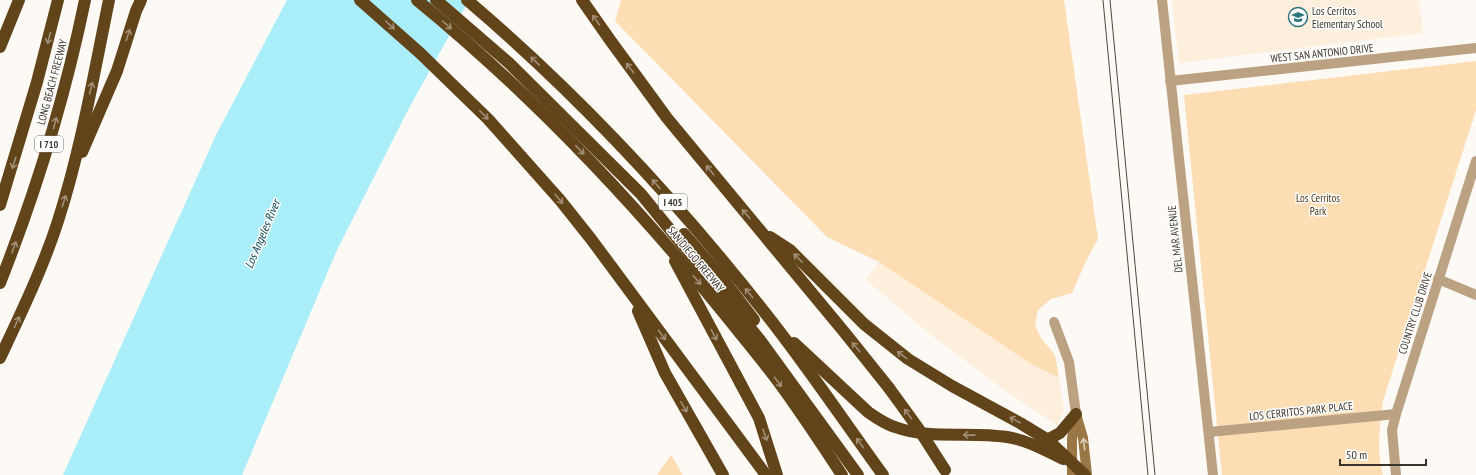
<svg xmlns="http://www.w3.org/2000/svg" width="1476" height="475" font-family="'PT Sans Narrow',sans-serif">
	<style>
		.built { fill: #feefdc }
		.green { fill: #fdddb4 }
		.water { fill: #a9eef9 }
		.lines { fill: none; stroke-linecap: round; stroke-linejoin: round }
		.minor { stroke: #bba282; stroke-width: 10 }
		.tertiary { stroke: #bba282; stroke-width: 10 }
		.secondary { stroke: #9b7746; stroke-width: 10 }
		.motorway { stroke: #61441a; stroke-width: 12 }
		.tram { stroke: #4f483e; stroke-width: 1 }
		.motorway-bridge { stroke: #61441a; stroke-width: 12 }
		.oneway { stroke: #a08f76 }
		.oneway2 { stroke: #dccfbe }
		.labels { text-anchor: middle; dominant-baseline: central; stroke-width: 3; stroke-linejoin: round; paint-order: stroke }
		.shield { fill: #fff; stroke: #757069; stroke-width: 1 }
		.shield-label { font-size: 10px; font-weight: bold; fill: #3a3329 }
		.poi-label { font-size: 11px; fill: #3a3329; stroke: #fff; text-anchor: start }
		.street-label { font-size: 11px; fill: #3a3329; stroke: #fff }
		.park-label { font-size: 11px; fill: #4d3514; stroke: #fff }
		.water-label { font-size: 12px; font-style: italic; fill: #0a474f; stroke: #fff }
	</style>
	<rect width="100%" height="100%" fill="#fdf9f4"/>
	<g class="built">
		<polygon points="1172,0 1419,0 1423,33 1179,63"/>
		<polygon points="879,262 1031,364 1059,378 1064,409 1057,425 1014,397 931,335 866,280"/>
	</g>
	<g class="green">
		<polygon points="621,0 1064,0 1098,239 1086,261 1072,293 1051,299 1038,310 1035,325 1041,338 1055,355 1059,378 1031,364 879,262 827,237 615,21"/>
		<path d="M1476 61V110L1383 401C1380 426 1376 451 1383 475H1222L1184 95Z"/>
		<polygon points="671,455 683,475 657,475"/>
	</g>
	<polygon class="water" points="287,0 469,0 409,108 337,250 242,475 63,475 216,135"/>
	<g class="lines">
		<g class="minor">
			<polyline points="1162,0 1213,475"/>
			<polyline points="1170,81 1476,48"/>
			<polyline points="1054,322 1069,362 1076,414"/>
			<polyline points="1209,432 1396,414"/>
			<polyline points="1396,475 1392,430 1396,414 1476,161"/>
		</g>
		<polyline class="tertiary" points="1438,279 1476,295"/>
		<g class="secondary">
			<polyline points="1076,414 1083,438 1087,475"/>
			<polyline points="1072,475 1072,439 1075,416"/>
		</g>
		<g class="motorway">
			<polyline points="360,0 420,53 488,119 560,200 591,239 766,475"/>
			<path d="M417 0C533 95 637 205 731 322 746 341 762 360 777 380 800 411 821 443 842 475"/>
			<polyline points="436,0 509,63 641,194 760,340 858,475"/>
			<path d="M467 0C580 96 682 206 773 323 811 372 846 424 883 475"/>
			<polyline points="582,0 610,40 667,118 845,333 889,388"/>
			<polyline points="0,47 19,0"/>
			<polyline points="82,152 117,71 136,11 141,0"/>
			<polyline points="0,205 37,82 58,0"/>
			<polyline points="684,234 719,274 754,320"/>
			<polyline points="770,237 790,250 864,324 908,359 952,386 1020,423 1048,440 1085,475"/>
			<polyline points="675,261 759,418 777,475"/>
			<path d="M0 283C36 192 65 97 85 0"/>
			<polyline points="638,311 665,373 723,475"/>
			<path d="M794 343 868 412C877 418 885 424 895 427 930 440 970 431 1007 437 1027 440 1045 450 1063 459"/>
			<path d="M0 358C21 313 43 268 58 221 81 149 94 74 109 0"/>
			<polyline points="1041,443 1060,433 1076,414"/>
		</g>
		<g class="tram">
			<polyline points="1103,0 1148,475"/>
			<polyline points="1110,0 1155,475"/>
		</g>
		<polyline class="motorway-bridge" points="889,388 918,428 945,470"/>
	</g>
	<defs><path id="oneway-shaft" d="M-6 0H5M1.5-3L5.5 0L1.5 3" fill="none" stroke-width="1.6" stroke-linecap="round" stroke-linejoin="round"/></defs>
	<g class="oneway">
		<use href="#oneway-shaft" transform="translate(596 20) rotate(-125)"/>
		<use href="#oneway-shaft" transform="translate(390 25) rotate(42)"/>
		<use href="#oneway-shaft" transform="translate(447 25) rotate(42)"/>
		<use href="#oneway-shaft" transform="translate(128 35) rotate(-72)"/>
		<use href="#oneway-shaft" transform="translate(49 38) rotate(105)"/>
		<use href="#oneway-shaft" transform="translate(535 61) rotate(-136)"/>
		<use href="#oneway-shaft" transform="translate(630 68) rotate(-127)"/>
		<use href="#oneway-shaft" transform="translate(91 88) rotate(-77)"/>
		<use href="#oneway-shaft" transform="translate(484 115) rotate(45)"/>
		<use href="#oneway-shaft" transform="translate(55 123) rotate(-75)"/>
		<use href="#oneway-shaft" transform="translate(580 150) rotate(46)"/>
		<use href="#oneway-shaft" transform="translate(14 163) rotate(108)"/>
		<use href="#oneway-shaft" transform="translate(710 170) rotate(-129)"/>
		<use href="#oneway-shaft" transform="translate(656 184) rotate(-131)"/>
		<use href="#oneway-shaft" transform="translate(559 199) rotate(50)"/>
		<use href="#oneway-shaft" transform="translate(64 201) rotate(-73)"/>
		<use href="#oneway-shaft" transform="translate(746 214) rotate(-130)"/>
		<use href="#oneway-shaft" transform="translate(14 247) rotate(-70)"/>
		<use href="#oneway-shaft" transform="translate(798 258) rotate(-135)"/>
		<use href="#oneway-shaft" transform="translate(697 280) rotate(50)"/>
		<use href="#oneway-shaft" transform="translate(749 293) rotate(-129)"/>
		<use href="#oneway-shaft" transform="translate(17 322) rotate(-65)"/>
		<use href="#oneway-shaft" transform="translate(662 335) rotate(53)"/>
		<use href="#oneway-shaft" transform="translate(714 335) rotate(62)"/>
		<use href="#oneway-shaft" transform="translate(856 347) rotate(-129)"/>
		<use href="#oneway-shaft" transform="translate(902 355) rotate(-143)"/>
		<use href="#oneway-shaft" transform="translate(778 382) rotate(54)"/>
		<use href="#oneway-shaft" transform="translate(684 407) rotate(60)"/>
		<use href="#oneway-shaft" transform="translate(908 414) rotate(-126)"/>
		<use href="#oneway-shaft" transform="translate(1015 420) rotate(-152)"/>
		<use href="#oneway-shaft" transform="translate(765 435) rotate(71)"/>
		<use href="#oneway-shaft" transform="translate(969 435) rotate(-179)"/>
		<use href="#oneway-shaft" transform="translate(860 443) rotate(-126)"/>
	</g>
	<use class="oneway2" href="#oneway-shaft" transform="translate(1084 444) rotate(-97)"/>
	<defs>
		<g id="school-ring" transform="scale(1)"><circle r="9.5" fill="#fff" stroke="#2d757f" stroke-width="1.5"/><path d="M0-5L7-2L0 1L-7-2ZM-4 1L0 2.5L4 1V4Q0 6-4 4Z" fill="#2d757f"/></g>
	</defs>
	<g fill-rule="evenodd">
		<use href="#school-ring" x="1298" y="17"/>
	</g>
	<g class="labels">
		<g class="shield">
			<rect x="35" y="136" width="28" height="16" rx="3"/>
			<rect x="659" y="194" width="28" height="16" rx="3"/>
		</g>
		<g class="shield-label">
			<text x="49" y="144">I 710</text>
			<text x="673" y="202">I 405</text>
		</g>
		<g class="poi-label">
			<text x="1312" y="11">Los Cerritos<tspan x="1312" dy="13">Elementary School</tspan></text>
		</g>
		<g class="street-label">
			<text transform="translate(1322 53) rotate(-6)">WEST SAN ANTONIO DRIVE</text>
			<text transform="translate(52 82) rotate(-75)">LONG BEACH FREEWAY</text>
			<text transform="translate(1175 239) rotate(-96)">DEL MAR AVENUE</text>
			<text transform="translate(696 259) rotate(50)">SAN DIEGO FREEWAY</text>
			<text transform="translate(1415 313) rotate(-72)">COUNTRY CLUB DRIVE</text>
			<text transform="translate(1301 411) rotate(-6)">LOS CERRITOS PARK PLACE</text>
		</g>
		<g class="park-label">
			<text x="1318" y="198">Los Cerritos<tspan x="1318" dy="13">Park</tspan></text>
		</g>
		<g class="water-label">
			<text transform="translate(262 234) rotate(-67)">Los Angeles River</text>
		</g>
	</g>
	<path d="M1340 459v6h86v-6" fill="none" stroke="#3a3329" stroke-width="2"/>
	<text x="1346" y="459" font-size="12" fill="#3a3329" stroke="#ffffff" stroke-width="3" paint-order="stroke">50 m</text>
</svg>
